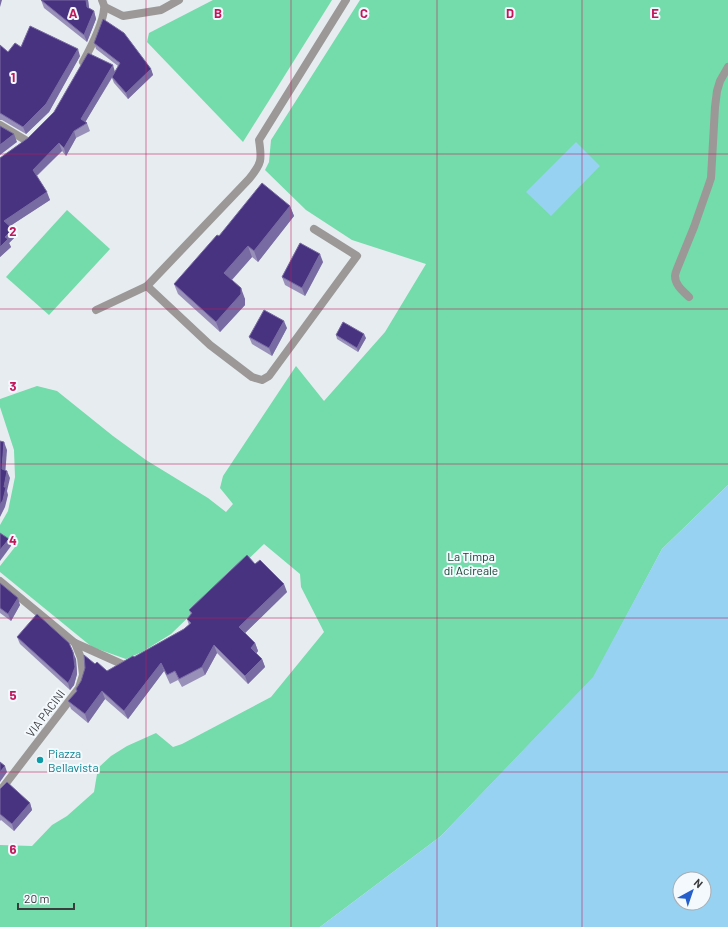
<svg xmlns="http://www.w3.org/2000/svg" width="728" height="927" font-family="Barlow,sans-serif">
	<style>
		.green { fill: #74dbaa }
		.water { fill: #97d2f2; fill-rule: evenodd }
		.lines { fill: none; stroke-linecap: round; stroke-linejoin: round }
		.service { stroke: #9b9897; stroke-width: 8 }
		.minor { stroke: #9b9897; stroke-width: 8 }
		.wall { fill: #9890b8 }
		.shaded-wall { fill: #786aa2 }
		.building { fill: #483381; stroke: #786aa2 }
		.grid { fill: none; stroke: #c2185b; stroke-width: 1; stroke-opacity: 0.55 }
		.culture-dot { fill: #0f9aa8; stroke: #f4f9fe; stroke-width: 1.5 }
		.labels { text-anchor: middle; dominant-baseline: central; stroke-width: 4; stroke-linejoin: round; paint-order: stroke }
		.park-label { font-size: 12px; fill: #0b3c28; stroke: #f4f9fe }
		.street-label { font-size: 12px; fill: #3a3c3e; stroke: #f4f9fe }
		.culture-label { font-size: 12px; fill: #0d838f; stroke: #f4f9fe; text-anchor: start }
		.grid-label { font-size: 13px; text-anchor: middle; font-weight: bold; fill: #c2185b; stroke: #f4f9fe; stroke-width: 4; stroke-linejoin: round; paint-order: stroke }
	</style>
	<rect width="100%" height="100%" fill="#e7ecf0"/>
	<g class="green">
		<polygon points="213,0 332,0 243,142 147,42 149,33"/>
		<polygon points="360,0 728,0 728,485 662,549 594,677 441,836 320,927 0,927 0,845 32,846 52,825 67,816 94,792 98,768 111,756 127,746 156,733 173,747 182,744 271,697 324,632 301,587 300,574 264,544 171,634 142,652 126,659 92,647 0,572 0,566 15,547 0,535 0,525 8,511 15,477 14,450 0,407 0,399 37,386 57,391 113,436 146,460 208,498 226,512 233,504 220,488 223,476 296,366 324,401 385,332 426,264 352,240 306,210 265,170 269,162 271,140"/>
		<polygon points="67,210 110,249 49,315 6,277"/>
	</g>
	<g class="water">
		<polygon points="576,142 600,166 551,216 526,192"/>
		<path d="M728 485V927H320L441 836 593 677 662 549ZM680 879H704V903H680Z"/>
	</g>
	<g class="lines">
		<g class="service">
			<polyline points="105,7 123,16 161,10 179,0"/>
			<polyline points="147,286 210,345 252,377 262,380 269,376 357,256 314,229"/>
			<path d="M689 297C683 291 675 285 675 276 675 274 676 272 677 269L694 227 709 184 711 178 715 107 717 91 720 81 728 67"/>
			<path d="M96 310 147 286 249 179C262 163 262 160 259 140L346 0"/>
		</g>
		<g class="minor">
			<path d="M83 62C90 49 103 24 104 9 105 6 103 3 102 0"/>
			<polyline points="0,125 27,141"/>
			<polyline points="0,581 75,643 81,658 83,675 79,688 0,791"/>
			<polyline points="75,643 124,665 129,663"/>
		</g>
	</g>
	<g class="wall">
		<polygon points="41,0 88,0 89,8 94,11 96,19 87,42 44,8"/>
		<polygon points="94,43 151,69 153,75 128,99 114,83 112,78 85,122 87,123 90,131 76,138 66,156 62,151 37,176 50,200 10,226 13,229 15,237 9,243 11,247 0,257 0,158 28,138 115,71 118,66 96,49"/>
		<polygon points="0,45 8,52 21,47 80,56 49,112 26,134 2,120 0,120"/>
		<polygon points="290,206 294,216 258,262 252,257 232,280 245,299 245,305 220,332 178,294 174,284 219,236"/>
		<polygon points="323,262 305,296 285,285 282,277"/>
		<polygon points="287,328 272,356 252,344 249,337"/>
		<polygon points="336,335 366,338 358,352 337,339"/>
		<polygon points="255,564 287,592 245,633 255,643 258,651 256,654 262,659 265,667 248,684 217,653 205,675 182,687 178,680 170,684 164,671 128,719 105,699 88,723 71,709 68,701 76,691 76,689 95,664 107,671 134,657 184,629 189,625 187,619 191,615 189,610"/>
		<polygon points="0,583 20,605 11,621 0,613"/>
		<polygon points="17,637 76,659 77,674 74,685 70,690 20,644"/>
		<polygon points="0,789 30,803 32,810 14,831 1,820 0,821"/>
	</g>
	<g class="shaded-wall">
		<polygon points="0,0 2,0 0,7"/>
		<polygon points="86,0 88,0 90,14 87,7"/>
		<polygon points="94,11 96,19 87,42 84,35"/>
		<polygon points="78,49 80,56 49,112 26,134 23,127"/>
		<polygon points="113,65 115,72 83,126 81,119"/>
		<polygon points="151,69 153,75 128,99 126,93"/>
		<polygon points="74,131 76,138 66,156 64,148"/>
		<polygon points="14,134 17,142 0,155 0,145"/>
		<polygon points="59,143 62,151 35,177 33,170"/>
		<polygon points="47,192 50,200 7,228 4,221"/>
		<polygon points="290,206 294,216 258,262 254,251"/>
		<polygon points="13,229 15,237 9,243 11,247 0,257 0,247 5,237"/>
		<polygon points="248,246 252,257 228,284 224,273"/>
		<polygon points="320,254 323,262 305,296 302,288"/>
		<polygon points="241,288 245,299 245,305 220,332 216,322"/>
		<polygon points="284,321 287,328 272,356 269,348"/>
		<polygon points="364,334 366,338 358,352 357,348"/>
		<polygon points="4,442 7,450 5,476 2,469"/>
		<polygon points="7,471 10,478 7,491 8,495 5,507 0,517 0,505"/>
		<polygon points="9,539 11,546 0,561 0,550"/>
		<polygon points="284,584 287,592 242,636 239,627"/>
		<polygon points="18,598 20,605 11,621 8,614"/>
		<polygon points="255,643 258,651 254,656 251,648"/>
		<polygon points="214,645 217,653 205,675 202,667"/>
		<polygon points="73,652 76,659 77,674 74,685 70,690 68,683"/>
		<polygon points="262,659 265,667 248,684 245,676"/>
		<polygon points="161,663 164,671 128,719 124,711"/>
		<polygon points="102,691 105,699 88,723 85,714"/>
		<polygon points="5,766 7,772 0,782 0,772"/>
		<polygon points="30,803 32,810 14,831 12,824"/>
	</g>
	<g class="building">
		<polygon points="41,0 86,0 87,7 94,11 84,35"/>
		<polygon points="103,19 124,33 151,69 126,93 112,77 120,63 94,43"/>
		<polygon points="30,26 78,49 46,104 23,127 0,113 0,45 8,52 15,43 21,47"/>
		<polygon points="88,53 113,65 81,119 87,123 74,131 64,148 59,143 33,170 47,192 4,221 13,229 5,237 8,239 0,247 0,158 28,138 54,112"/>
		<polygon points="0,126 14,134 0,145"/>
		<polygon points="262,183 290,206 254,251 248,246 224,273 241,288 241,294 216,322 174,284 217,235 219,236"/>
		<polygon points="300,243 320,254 302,288 282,277"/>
		<polygon points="264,310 284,321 269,348 249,337"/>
		<polygon points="343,322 364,334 357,348 336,335"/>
		<polygon points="0,441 4,442 2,469 7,471 4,487 6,487 3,500 0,505"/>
		<polygon points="0,533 9,539 0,550"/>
		<polygon points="247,555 255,564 260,560 284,584 239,627 255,643 251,648 262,659 245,676 214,645 202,667 179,679 175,671 167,675 161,663 124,711 102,691 85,714 68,701 77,691 76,689 81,681 85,668 84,655 95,664 97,662 107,671 133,656 134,657 184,629 191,623 187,619 192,613 189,610"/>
		<polygon points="0,583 18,598 8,614 0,608"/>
		<polygon points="37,614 69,643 73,652 75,667 71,678 68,683 17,637"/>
		<polygon points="0,762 5,766 0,772"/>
		<polygon points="7,782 30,803 12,824 0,814 0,789"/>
	</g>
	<path class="grid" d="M146 0V927M291 0V927M437 0V927M582 0V927M0 154H728M0 309H728M0 464H728M0 618H728M0 772H728"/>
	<circle class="culture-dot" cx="40" cy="760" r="4"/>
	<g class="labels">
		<g class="park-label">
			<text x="471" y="556">La Timpa<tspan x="471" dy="14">di Acireale</tspan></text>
		</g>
		<g class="street-label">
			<text transform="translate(45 713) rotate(-53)">VIA PACINI</text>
		</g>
		<g class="culture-label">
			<text x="48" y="753">Piazza<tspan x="48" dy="14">Bellavista</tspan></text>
		</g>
	</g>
	<g class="grid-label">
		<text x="73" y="18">A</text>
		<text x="218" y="18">B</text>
		<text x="364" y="18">C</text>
		<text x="510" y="18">D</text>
		<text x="655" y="18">E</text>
		<text x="13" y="82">1</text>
		<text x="13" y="236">2</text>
		<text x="13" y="391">3</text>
		<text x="13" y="545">4</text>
		<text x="13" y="700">5</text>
		<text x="13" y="854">6</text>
	</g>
	<g transform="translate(692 891) rotate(40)"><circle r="19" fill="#f4f9fe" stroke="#aaadb1"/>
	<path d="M0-3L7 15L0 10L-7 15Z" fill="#245fcc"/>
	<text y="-6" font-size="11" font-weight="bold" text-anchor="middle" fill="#3a3c3e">N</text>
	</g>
	<path d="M18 903v6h56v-6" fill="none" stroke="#3a3c3e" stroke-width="2"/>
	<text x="24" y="903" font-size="12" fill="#3a3c3e" stroke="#f4f9fe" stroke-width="3" paint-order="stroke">20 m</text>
</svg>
